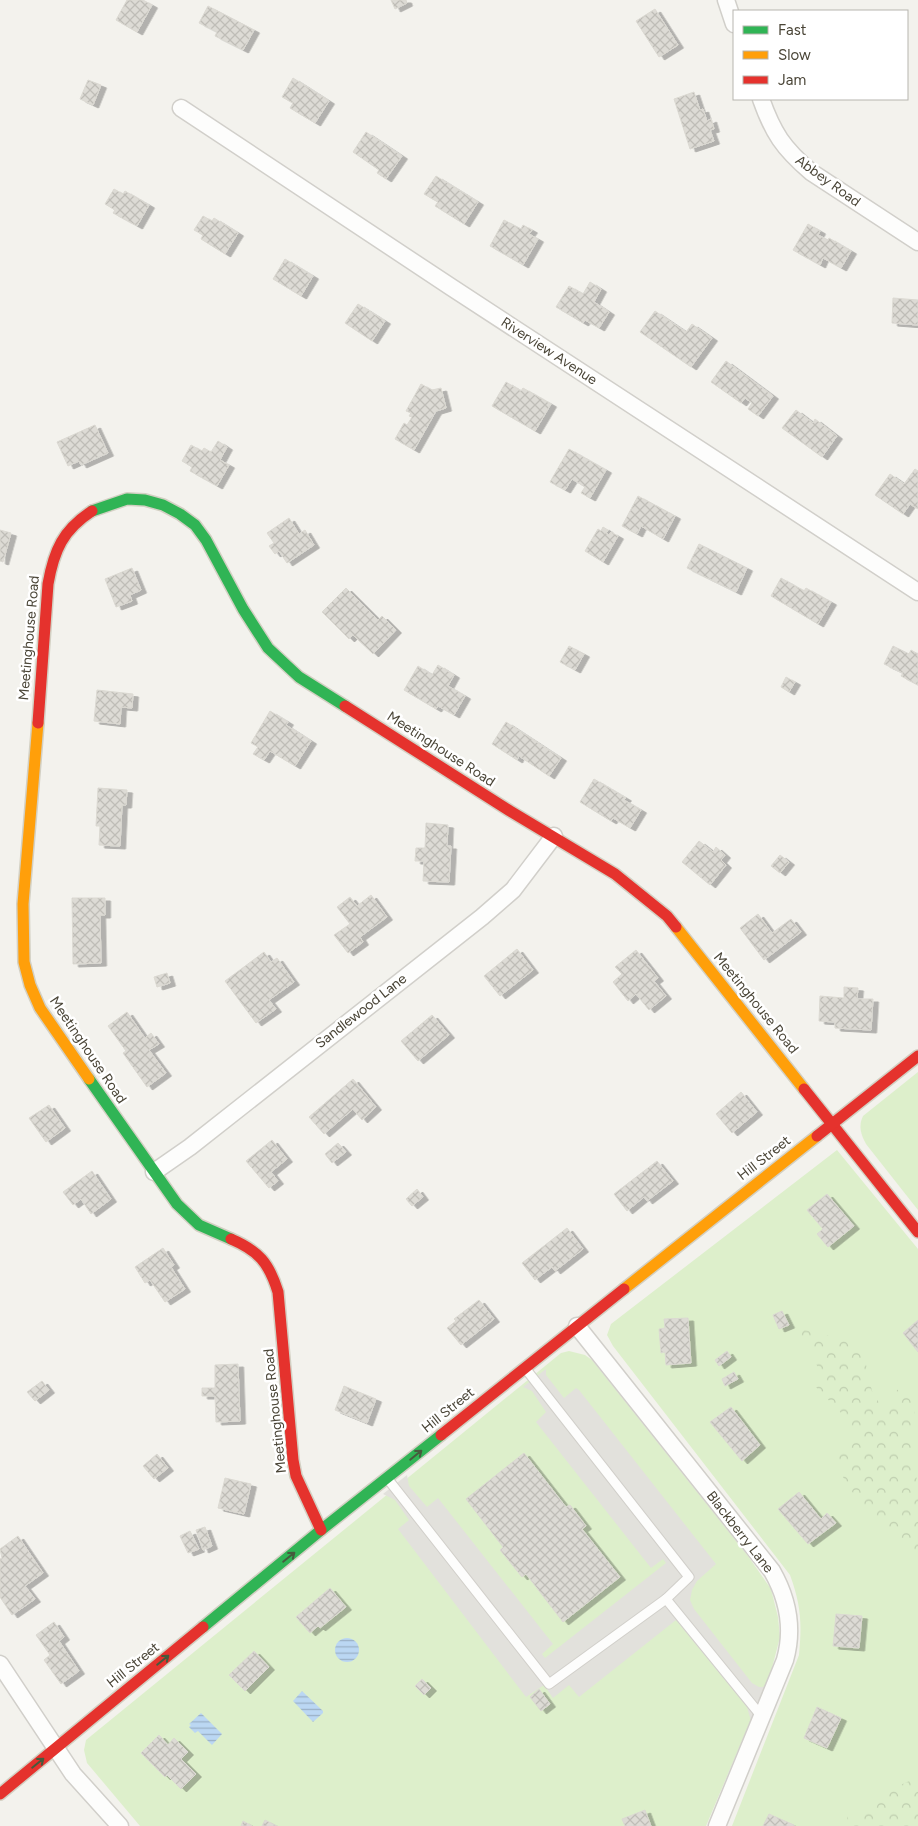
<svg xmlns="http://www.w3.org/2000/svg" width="918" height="1826" font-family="Figtree,sans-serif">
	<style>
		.grass { fill: #ddefcb }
		.forest { fill: url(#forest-crowns) }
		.parking { fill: #e2e1dc }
		.water { fill: url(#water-rules) }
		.building { fill: url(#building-cross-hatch); stroke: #dbd9d2; filter: url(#shadow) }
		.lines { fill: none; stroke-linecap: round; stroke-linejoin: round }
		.lane-casing { stroke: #d1cfca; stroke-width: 11 }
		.street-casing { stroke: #d1cfca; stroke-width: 19 }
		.fast-casing { stroke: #d3d0c3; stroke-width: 14 }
		.slow-casing { stroke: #d3d0c3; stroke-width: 14 }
		.jam-casing { stroke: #d3d0c3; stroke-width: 14 }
		.lane { stroke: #fdfdfc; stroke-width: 9 }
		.street { stroke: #fdfdfc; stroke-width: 16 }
		.fast { stroke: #30b455; stroke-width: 11 }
		.slow { stroke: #ff9f0a; stroke-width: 11 }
		.jam { stroke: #e5322d; stroke-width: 11 }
		.oneway { stroke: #455b3d }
		.labels { text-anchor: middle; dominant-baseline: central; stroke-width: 5; stroke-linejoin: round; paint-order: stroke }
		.street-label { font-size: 14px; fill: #4a4537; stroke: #fff }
	</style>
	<defs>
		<pattern id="forest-crowns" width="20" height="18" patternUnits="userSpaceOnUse" patternTransform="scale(1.25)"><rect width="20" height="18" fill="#ddefcb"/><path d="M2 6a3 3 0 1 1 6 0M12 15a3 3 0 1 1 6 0" fill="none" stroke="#bfceaf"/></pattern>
		<pattern id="water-rules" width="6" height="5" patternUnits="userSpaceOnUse" patternTransform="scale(1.25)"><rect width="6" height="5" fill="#bbd7f3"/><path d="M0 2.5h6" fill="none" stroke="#9ab0c6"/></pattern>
		<pattern id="building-cross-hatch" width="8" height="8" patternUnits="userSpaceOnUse" patternTransform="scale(1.25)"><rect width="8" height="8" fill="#dddbd5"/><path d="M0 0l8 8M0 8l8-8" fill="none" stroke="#bfbdb7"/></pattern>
		<filter id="shadow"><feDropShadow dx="5.5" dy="3" stdDeviation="0" flood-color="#0004"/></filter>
	</defs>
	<rect width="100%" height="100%" fill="#f3f2ed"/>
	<g class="grass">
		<path d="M918 1072V1210L866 1144C861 1135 858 1126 863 1116Z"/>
		<path d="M837 1150 918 1249V1826H732L799 1655C802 1623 801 1605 790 1575L613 1346 607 1335 611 1324Z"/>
		<polygon points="569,1351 585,1355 592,1360 748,1556 771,1589 778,1617 780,1637 771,1672 706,1826 140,1826 87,1763 84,1750 86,1740 561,1353"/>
	</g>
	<g class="forest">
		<polygon points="800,1329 848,1340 865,1360 872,1391 884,1411 892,1395 906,1382 916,1406 910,1432 918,1488 918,1556 915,1550 898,1538 878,1518 858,1501 843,1477 836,1457 850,1439 845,1417 811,1382 819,1369 807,1349 793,1336"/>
		<polygon points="918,1777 918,1826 845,1826 848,1816 875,1804 883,1789 896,1787"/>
	</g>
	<polygon class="parking" points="546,1369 546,1375 564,1398 576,1388 579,1390 716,1564 697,1581 692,1590 690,1600 694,1609 752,1683 759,1687 763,1687 767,1683 751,1721 747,1707 676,1620 579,1697 569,1685 553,1698 544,1685 526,1697 398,1529 409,1520 395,1500 383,1494 407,1475 409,1486 427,1507 438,1498 553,1644 542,1654 545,1658 666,1563 663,1559 651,1568 536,1422 546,1412 532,1391 523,1387"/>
	<g class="water">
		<circle cx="347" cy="1650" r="12"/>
		<polygon points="302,1691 323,1711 323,1713 313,1722 293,1701"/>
		<polygon points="201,1713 222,1734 212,1745 198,1731 195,1733 189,1727 191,1725 189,1724"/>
	</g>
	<g class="building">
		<polygon points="127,0 143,0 152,5 137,32 116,20"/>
		<polygon points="391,0 406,0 407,3 395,9"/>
		<polygon points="208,6 254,30 243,50 215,36 217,32 199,23"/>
		<polygon points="655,9 678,45 659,57 636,21"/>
		<polygon points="293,78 329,101 315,123 290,108 293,103 282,97"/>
		<polygon points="88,80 101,85 93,105 80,99"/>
		<polygon points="694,92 700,110 703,109 707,121 711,119 714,129 710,130 714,141 690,149 674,99"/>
		<polygon points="366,132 402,156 386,179 377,173 379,170 353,152"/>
		<polygon points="436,176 478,202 464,224 435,206 438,202 424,194"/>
		<polygon points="114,189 123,194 125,191 149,205 137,226 113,213 115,210 105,204"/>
		<polygon points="203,216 212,221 214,218 238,233 225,254 201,239 203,235 194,230"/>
		<polygon points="504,220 521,229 523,225 532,230 529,234 538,239 523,265 490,246"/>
		<polygon points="808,224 820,231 818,235 828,240 829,238 851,251 841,268 823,258 820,265 793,250"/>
		<polygon points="285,259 313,276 301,296 273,279"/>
		<polygon points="590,282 601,289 594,302 609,312 599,328 585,320 583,323 556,307 569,286 583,294"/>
		<polygon points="893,298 918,300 918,325 892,323"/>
		<polygon points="358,304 385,321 372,341 345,323"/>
		<polygon points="655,311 686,332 692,324 712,338 691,367 640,332"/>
		<polygon points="726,361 773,396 758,416 748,409 752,403 745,398 741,403 711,382"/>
		<polygon points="506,382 521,391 523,388 551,404 535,431 492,406"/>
		<polygon points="421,384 432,390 441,388 446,408 436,411 414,450 395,439 404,423 407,425 412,417 409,416 411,413 406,411"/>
		<polygon points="796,410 813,423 815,419 837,436 822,457 782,428"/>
		<polygon points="95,425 108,453 81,465 79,461 68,466 57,442"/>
		<polygon points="218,441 227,447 220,460 229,465 217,486 190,471 192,467 182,461 191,445 202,451 204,448 211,452"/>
		<polygon points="569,449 606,470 590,498 581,493 585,487 572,479 565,490 550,482"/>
		<polygon points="915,469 918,471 918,509 910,504 903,514 875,495 890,474 904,484"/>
		<polygon points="638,496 675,516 663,539 641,526 637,534 622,526"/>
		<polygon points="289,518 299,534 305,530 314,545 287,563 279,551 275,554 269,546 274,543 267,533"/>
		<polygon points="603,527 608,530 606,533 609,535 611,532 618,536 603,562 585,551 598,529 601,531"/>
		<polygon points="0,530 11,533 3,562 0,561"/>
		<polygon points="699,544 747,568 736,592 687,568"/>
		<polygon points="132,568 141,590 130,595 132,601 116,607 105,579"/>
		<polygon points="781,578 804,591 806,588 831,602 818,624 771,596"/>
		<polygon points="346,588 378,620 382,616 396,630 373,654 353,635 349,639 322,612"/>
		<polygon points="569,646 584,654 575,670 560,662"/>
		<polygon points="893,646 909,654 911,650 918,654 918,685 901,676 903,673 884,664"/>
		<polygon points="438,665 454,675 448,686 465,696 454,715 438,706 436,709 404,690 418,666 432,675"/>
		<polygon points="786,677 795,682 789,692 781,687"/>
		<polygon points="97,690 133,694 132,708 121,707 120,724 94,721"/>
		<polygon points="270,711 288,722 286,725 311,741 295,766 270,751 264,760 253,754 258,747 251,743"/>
		<polygon points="506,722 561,758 549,776 519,756 517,760 492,744"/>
		<polygon points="594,779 626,798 624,800 641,810 630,828 613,818 611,821 580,802"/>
		<polygon points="98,788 127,790 126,805 122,805 120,846 99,845 100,826 96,826"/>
		<polygon points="426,823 448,825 447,846 451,846 449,882 423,881 424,861 415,861 416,848 425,848"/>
		<polygon points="699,841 713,852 716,847 725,855 721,860 726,865 710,885 682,862"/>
		<polygon points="780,855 789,862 780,873 771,866"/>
		<polygon points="371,895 387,917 360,937 363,942 348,953 334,935 350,924 337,907 350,897 357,906"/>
		<polygon points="72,898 105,898 105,915 100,915 101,963 73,964"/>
		<polygon points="758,914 772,933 791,919 801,932 764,960 740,928"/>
		<polygon points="517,949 533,970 500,996 484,976"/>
		<polygon points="636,950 658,978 654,981 666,996 649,1010 636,994 628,1001 613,982 622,974 615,967"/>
		<polygon points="264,952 271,962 277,958 294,982 269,1000 276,1009 256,1023 225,981"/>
		<polygon points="167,973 170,983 157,987 154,977"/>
		<polygon points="844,987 858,988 857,999 873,999 871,1030 835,1028 835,1022 819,1021 820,996 844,998"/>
		<polygon points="127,1012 145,1038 151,1033 159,1044 149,1050 166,1073 147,1087 123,1053 126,1051 108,1026"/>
		<polygon points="432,1015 449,1035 418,1061 401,1041"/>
		<polygon points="353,1079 376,1107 362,1120 353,1109 324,1134 309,1117"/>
		<polygon points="741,1092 757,1112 732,1133 716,1114"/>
		<polygon points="49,1105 65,1128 46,1142 29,1118"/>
		<polygon points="272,1140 287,1159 271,1172 278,1181 269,1188 246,1161"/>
		<polygon points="338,1143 346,1152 332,1163 325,1154"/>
		<polygon points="657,1161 673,1181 647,1201 644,1197 627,1211 614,1194"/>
		<polygon points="92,1171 111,1199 91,1214 81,1199 73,1205 63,1192"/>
		<polygon points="417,1189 423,1197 412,1206 406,1199"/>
		<polygon points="827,1194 854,1226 828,1247 817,1234 823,1229 807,1210"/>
		<polygon points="567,1228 583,1249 555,1271 552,1267 535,1280 522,1263"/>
		<polygon points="163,1248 174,1265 171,1267 185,1289 165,1302 150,1280 145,1283 135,1267"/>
		<polygon points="479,1300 494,1319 461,1345 447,1328 456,1321 454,1319"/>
		<polygon points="782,1311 789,1325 779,1329 773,1315"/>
		<polygon points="688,1318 691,1363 666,1365 665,1352 661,1353 659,1329 665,1328 664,1319"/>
		<polygon points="918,1320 918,1352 903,1333"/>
		<polygon points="727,1351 731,1357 719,1366 715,1360"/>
		<polygon points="238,1364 240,1421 216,1422 215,1396 202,1396 202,1388 215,1388 215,1365"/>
		<polygon points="734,1372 738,1379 725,1386 722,1379"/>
		<polygon points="42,1381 49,1390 35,1401 27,1392"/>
		<polygon points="344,1386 376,1399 367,1423 335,1410"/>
		<polygon points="731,1407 760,1445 742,1461 710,1422"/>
		<polygon points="524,1453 566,1507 570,1505 586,1526 582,1529 620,1577 563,1622 526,1574 522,1577 500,1550 503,1547 466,1499"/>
		<polygon points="157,1454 168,1468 154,1479 143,1466"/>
		<polygon points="225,1478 251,1484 244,1514 218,1508"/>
		<polygon points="799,1492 821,1519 827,1513 836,1523 808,1544 778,1509"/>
		<polygon points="205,1527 212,1546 203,1550 196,1530"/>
		<polygon points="190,1531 199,1549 188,1553 180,1536"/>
		<polygon points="18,1536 43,1573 25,1586 35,1599 12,1615 0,1597 0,1559 2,1558 0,1549"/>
		<polygon points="330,1588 346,1607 320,1628 318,1626 310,1633 296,1617"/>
		<polygon points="836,1614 862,1616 859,1648 833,1646"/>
		<polygon points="54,1622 64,1637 59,1641 79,1671 61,1684 44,1660 50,1655 36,1635"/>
		<polygon points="254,1651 269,1667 245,1691 229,1675"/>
		<polygon points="422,1679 431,1688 424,1695 415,1686"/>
		<polygon points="539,1689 550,1704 541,1711 530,1697"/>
		<polygon points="817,1707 841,1718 827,1748 804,1738"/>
		<polygon points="159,1735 168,1745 174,1738 188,1752 181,1759 196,1774 181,1789 167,1775 165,1777 141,1753"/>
		<polygon points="645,1810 651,1826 625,1826 622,1819"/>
		<polygon points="769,1814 794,1825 794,1826 763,1826"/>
		<polygon points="265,1820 277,1826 262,1826"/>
		<polygon points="243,1821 252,1826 241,1826"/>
	</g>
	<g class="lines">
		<g class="lane-casing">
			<g id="lane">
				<polyline points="525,1368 689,1577 666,1599"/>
				<polyline points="387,1478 549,1684 666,1599 762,1717"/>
			</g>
		</g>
		<g class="street-casing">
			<g id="street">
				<polyline points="726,0 734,24"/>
				<path d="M761 99C773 133 783 148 811 172L918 242"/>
				<polyline points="181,108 451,287 918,592"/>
				<polyline points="154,1172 190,1147 482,917 513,890 554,836"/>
				<path d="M577 1326 772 1571C788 1599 794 1628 785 1660L717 1826"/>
				<polyline points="0,1664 73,1774 120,1826"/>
			</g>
		</g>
		<g class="fast-casing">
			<g id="fast">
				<polyline points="92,511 127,499 145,500 163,505 180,514 195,525 206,540 243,609 268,648 299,677 345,706"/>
				<polyline points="89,1079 177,1204 199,1225 231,1239"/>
				<polyline points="203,1627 321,1530 441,1435"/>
			</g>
		</g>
		<g class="slow-casing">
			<g id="slow">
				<polyline points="38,723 23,904 24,962 30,985 40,1008 89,1079"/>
				<polyline points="676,927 804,1089"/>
				<polyline points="624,1289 817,1136"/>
			</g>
		</g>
		<g class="jam-casing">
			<g id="jam">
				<polyline points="345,706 510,811 615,874 667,916 676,927"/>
				<path d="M38 723 48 584C54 550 63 530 92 511"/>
				<polyline points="804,1089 918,1232"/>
				<polyline points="817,1136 918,1056"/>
				<path d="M231 1239C259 1251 269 1263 278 1292L293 1460 296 1476 321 1530"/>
				<polyline points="441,1435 624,1289"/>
				<polyline points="0,1794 203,1627"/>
			</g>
		</g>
		<use href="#lane" class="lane"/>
		<use href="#street" class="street"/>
		<use href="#fast" class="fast"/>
		<use href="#slow" class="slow"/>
		<use href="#jam" class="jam"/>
	</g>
	<defs><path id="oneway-shaft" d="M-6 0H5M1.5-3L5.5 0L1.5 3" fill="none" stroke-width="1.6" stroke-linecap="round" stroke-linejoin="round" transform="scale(1.25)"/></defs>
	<g class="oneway">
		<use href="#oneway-shaft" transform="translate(416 1455) rotate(-39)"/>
		<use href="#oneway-shaft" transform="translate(289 1557) rotate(-39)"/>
		<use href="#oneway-shaft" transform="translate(163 1660) rotate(-39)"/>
		<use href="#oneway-shaft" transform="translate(38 1763) rotate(-39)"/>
	</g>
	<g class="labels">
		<g class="street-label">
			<text transform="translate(828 181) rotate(36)">Abbey Road</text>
			<text transform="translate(549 351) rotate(33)">Riverview Avenue</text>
			<text transform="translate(29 638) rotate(-85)">Meetinghouse Road</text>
			<text transform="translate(441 749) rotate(33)">Meetinghouse Road</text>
			<text transform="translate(756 1003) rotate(51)">Meetinghouse Road</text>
			<text transform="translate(361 1011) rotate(-38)">Sandlewood Lane</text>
			<text transform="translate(88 1050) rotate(56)">Meetinghouse Road</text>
			<text transform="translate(764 1158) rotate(-38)">Hill Street</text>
			<text transform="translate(448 1410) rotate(-39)">Hill Street</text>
			<text transform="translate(275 1411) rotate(-96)">Meetinghouse Road</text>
			<text transform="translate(740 1532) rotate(52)">Blackberry Lane</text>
			<text transform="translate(133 1665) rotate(-39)">Hill Street</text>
		</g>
	</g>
	<rect x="733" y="10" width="175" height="90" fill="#ffffff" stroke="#b7b5af"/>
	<rect x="743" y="26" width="25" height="8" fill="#30b455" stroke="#b7b5af"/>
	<text x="778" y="35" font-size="15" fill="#4a4537">Fast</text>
	<rect x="743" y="51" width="25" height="8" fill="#ff9f0a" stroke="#b7b5af"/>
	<text x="778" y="60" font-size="15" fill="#4a4537">Slow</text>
	<rect x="743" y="76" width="25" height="8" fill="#e5322d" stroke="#b7b5af"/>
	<text x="778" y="85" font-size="15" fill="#4a4537">Jam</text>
</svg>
